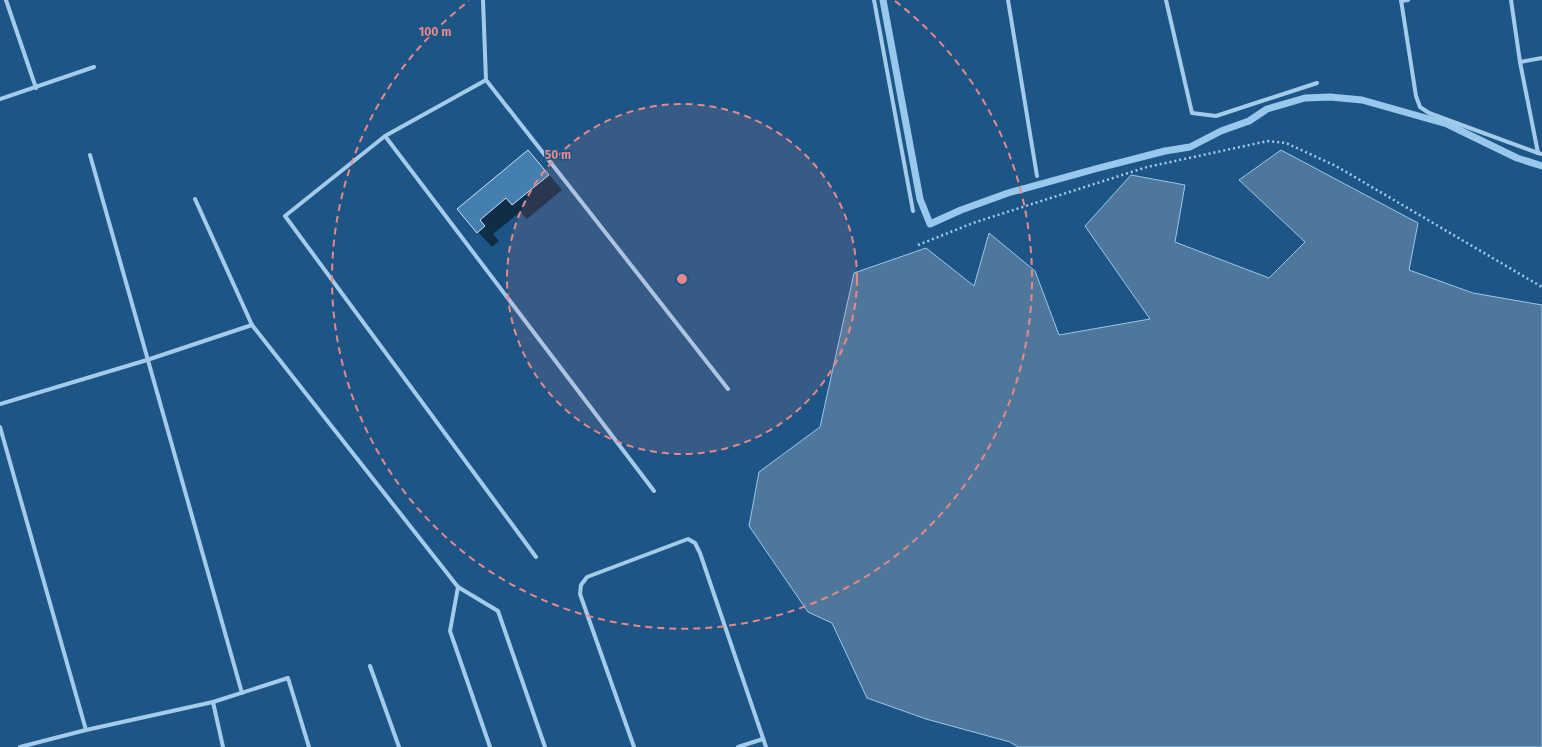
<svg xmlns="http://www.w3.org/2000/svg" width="1542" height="747" font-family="'Fira Sans',sans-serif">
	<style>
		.water { fill: #4f779b; stroke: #99c8ed }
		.shadow { fill: #0007 }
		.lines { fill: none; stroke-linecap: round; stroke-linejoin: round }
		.stream { stroke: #99c8ed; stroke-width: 7 }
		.building { fill: #457faf; stroke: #cae3f8 }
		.path { stroke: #a5cbeb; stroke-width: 2.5; stroke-dasharray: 2 3; stroke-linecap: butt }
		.street { stroke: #a5cbeb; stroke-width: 4 }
		.ring { fill: none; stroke: #e88989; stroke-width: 2; stroke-dasharray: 7 5 }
		.centre { fill: #e88989; stroke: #1d5586; stroke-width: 2 }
		.ring-label { font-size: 12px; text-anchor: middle; font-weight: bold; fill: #e88989; stroke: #1d5586; stroke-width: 3; stroke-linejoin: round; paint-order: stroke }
	</style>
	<rect width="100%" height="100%" fill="#1d5586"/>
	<polygon class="water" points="1281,150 1418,223 1409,270 1473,293 1542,305 1542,747 1018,747 1010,742 926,719 867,698 832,623 808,612 749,526 759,472 820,427 854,273 926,248 974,286 989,233 1035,271 1059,335 1150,319 1085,226 1131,175 1185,185 1175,242 1269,278 1305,242 1239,180"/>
	<polygon class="shadow" points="528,152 542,166 562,190 527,219 520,212 493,234 499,241 492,247 478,232 458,209"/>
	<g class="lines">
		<polyline class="stream" points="883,0 920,199 930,224 961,210 1008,193 1095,169 1165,151 1190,147 1221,131 1249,121 1267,109 1305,98 1330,97 1362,100 1447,124 1517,158 1542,166"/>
	</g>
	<polygon class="building" points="528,150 549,175 512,205 506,198 480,220 485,226 477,233 457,209"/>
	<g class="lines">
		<polyline class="path" points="918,245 973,223 1147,167 1268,141 1286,143 1336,166 1542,287"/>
		<g class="street">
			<polyline points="6,0 36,88"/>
			<polyline points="483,0 486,80 385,136 285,216 536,557"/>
			<polyline points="874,0 913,211"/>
			<polyline points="1008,0 1037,176"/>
			<polyline points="1166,0 1192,113 1216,116 1317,83"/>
			<polyline points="1401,0 1416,96 1420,107 1429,113 1538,153"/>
			<polyline points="1511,0 1520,62 1538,153 1542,154"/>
			<polyline points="1401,1 1408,0"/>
			<polyline points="1520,62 1542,58"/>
			<polyline points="486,80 728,389"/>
			<polyline points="0,99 94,67"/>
			<polyline points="385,136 654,491"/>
			<polyline points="90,155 242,693"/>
			<polyline points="195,199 252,325 458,587 498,611 545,747"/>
			<polyline points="0,404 147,360 252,325"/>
			<polyline points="0,427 86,730"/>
			<polyline points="458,587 450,631 490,747"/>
			<polyline points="370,666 399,747"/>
			<polyline points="213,702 223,747"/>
			<polyline points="20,747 86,730 213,702 288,678 309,747"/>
			<polyline points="634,747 580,594 581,585 587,577 688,539 695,543 700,553 766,747"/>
			<polyline points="738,747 763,739"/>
		</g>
	</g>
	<circle cx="682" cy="279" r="175" fill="#e88989" fill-opacity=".12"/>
	<g class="ring">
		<circle cx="682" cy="279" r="175"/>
		<path d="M895 1A350 350 0 1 1 469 1"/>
	</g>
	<circle cx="682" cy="279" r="6" class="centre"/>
	<g class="ring-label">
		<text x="435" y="36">100 m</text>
		<text x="558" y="159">50 m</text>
	</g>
</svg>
